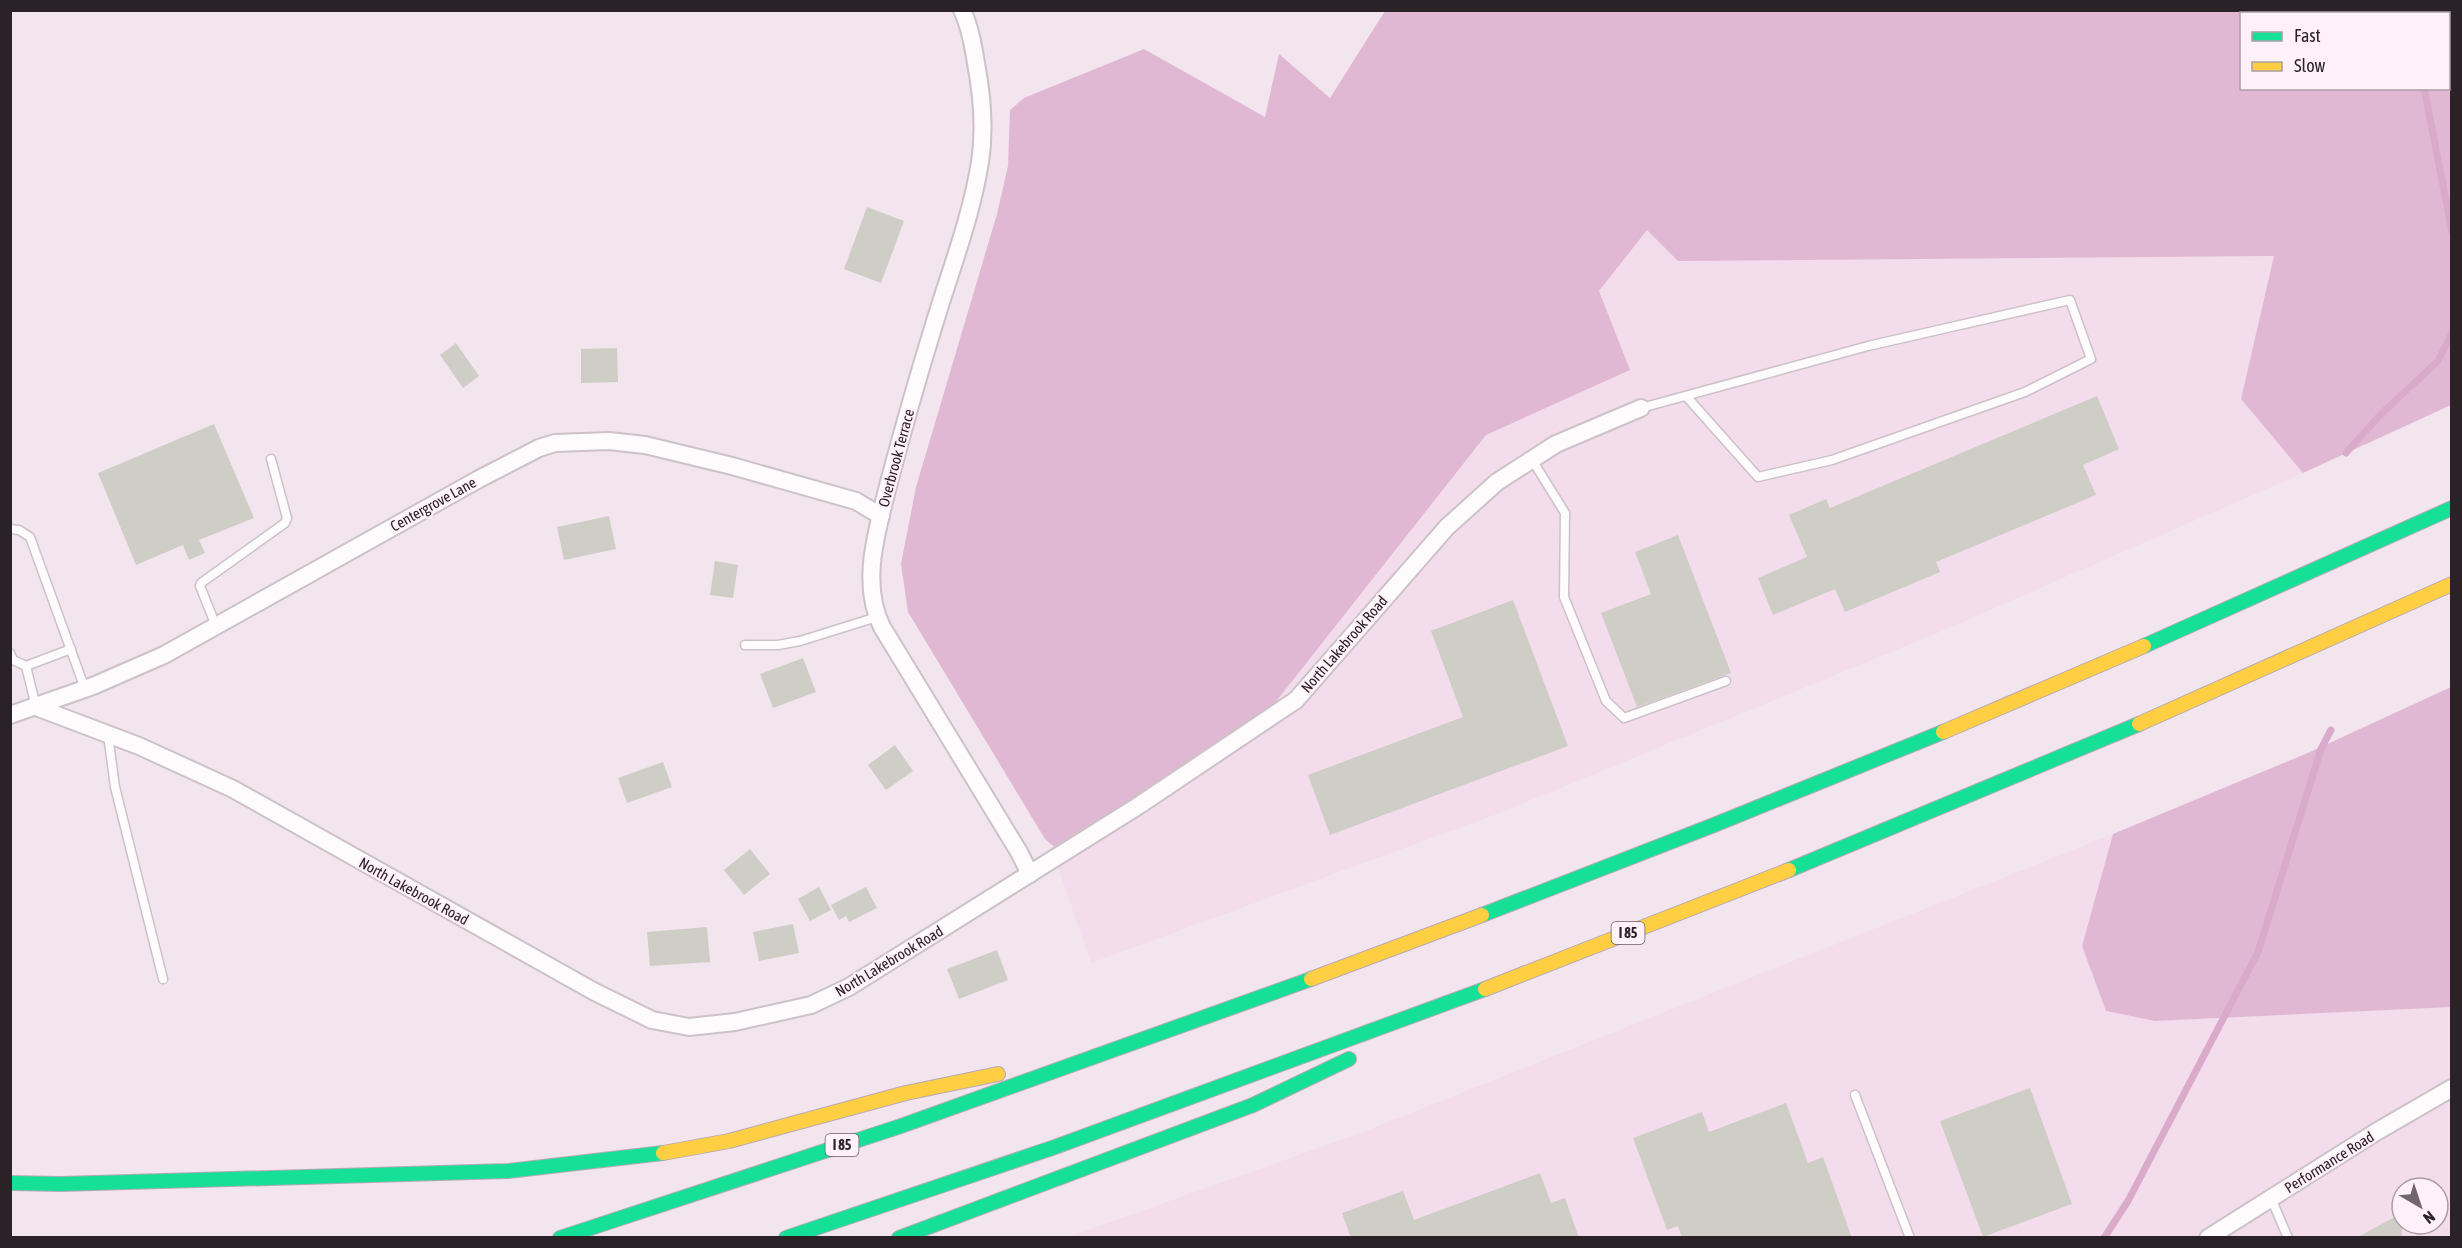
<svg xmlns="http://www.w3.org/2000/svg" width="2462" height="1248" font-family="'Asap Condensed',sans-serif">
<rect width="100%" height="100%" fill="#f2e5ee"/>
<g fill="#f3dceb" fill-rule="evenodd">
<path d="M1647 229 1678 261 2275 256 2241 399 2303 473 1935 634 1497 814 1091 963 1059 870 1057 849 1267 713 1486 435 1629 370 1599 291Z"/>
<path d="M2113 834 2082 946 2106 1011 2155 1021 2451 1007V1237L1066 1238 1363 1132ZM2402 1188H2438V1224H2402Z"/>
</g>
<g fill="#e0b8d4" fill-rule="evenodd">
<path d="M1385 11H2451V405L2303 473 2241 399 2274 256 1678 261 1647 230 1599 291 1630 370 1486 435 1267 713 1057 849 1045 839 908 612 901 564 916 487 997 214 1008 166 1010 110 1024 98 1144 49 1265 117 1279 54 1330 98ZM2242 14H2448V88H2242Z"/>
<path d="M2451 687V1007L2155 1021 2106 1011 2082 946 2113 834 2310 752Z"/>
</g>
<g fill="none" stroke-linecap="round" stroke-linejoin="round">
<g stroke="#d9aaca" stroke-width="7">
<path d="M2395 10 2397 14"/>
<path d="M2424 88 2452 231"/>
<path d="M2346 453 2381 414 2438 361 2452 333"/>
<path d="M2104 1238 2128 1201 2258 952 2321 749 2331 730"/>
</g>
</g>
<g fill="#cfcec6">
<path d="M867 207 904 221 881 283 844 269Z"/>
<path d="M456 343 479 376 463 388 440 355Z"/>
<path d="M617 348 618 382 581 383V349Z"/>
<path d="M2097 396 2119 449 2083 465 2096 495 1936 562 1940 572 1845 612 1835 589 1773 615 1758 578 1807 557 1789 515 1826 499 1830 508Z"/>
<path d="M214 424 254 518 199 540 205 553 189 560 183 545 136 565 98 473Z"/>
<path d="M609 516 616 549 564 560 557 527Z"/>
<path d="M1678 535 1731 673 1637 707 1601 613 1651 594 1635 552Z"/>
<path d="M715 561 738 565 733 598 710 595Z"/>
<path d="M1513 600 1568 746 1330 835 1308 775 1463 717 1431 631Z"/>
<path d="M803 658 816 692 773 708 760 674Z"/>
<path d="M895 745 913 771 886 790 868 765Z"/>
<path d="M663 762 672 787 627 803 618 778Z"/>
<path d="M750 849 770 874 744 895 724 870Z"/>
<path d="M819 887 831 910 810 921 798 899Z"/>
<path d="M866 887 877 908 849 922 846 916 839 920 831 905Z"/>
<path d="M793 924 799 953 759 961 753 932Z"/>
<path d="M707 927 710 962 650 966 647 932Z"/>
<path d="M997 950 1008 980 959 999 947 969Z"/>
<path d="M2030 1088 2072 1204 1983 1237 1940 1121Z"/>
<path d="M1786 1103 1808 1163 1823 1157 1852 1238H1682L1678 1226 1667 1230 1633 1138 1702 1112 1709 1132Z"/>
<path d="M1540 1173 1551 1203 1565 1198 1579 1238H1351L1342 1213 1403 1191 1414 1220Z"/>
<path d="M2402 1213V1238H2356Z"/>
</g>
<g fill="none" stroke-linecap="round" stroke-linejoin="round">
<defs>
<g id="lane">
<path d="M1641 408 1868 346 2070 300 2091 359 2025 392 1832 460 1758 477 1686 396"/>
<path d="M1531 458 1565 513 1564 597 1606 701 1624 718 1726 681"/>
<path d="M10 529 19 530 30 537 85 689"/>
<path d="M216 626 200 586 201 583 285 523 287 518 271 459"/>
<path d="M745 645H778L800 641 877 617"/>
<path d="M10 653 13 660 26 666 71 649"/>
<path d="M26 666 36 707"/>
<path d="M108 735 115 787 163 979"/>
<path d="M1855 1095 1910 1238"/>
<path d="M2271 1198 2288 1238"/>
</g>
<g id="street">
<path d="M962 10C970 27 973 45 976 63 982 95 985 130 980 162 971 219 949 274 933 328 917 380 902 433 888 486 877 531 860 583 882 627L1019 852 1030 874"/>
<path d="M36 707 139 746 233 789 595 992 652 1020 689 1027 735 1022 811 1005 849 987 1138 806 1296 700 1447 527 1497 482 1556 444 1641 408"/>
<path d="M10 715 93 686 164 655 479 479 539 448 555 443 609 441 645 445 732 466 856 501 881 516"/>
<path d="M2208 1238 2376 1132 2452 1088"/>
</g>
<g id="fast">
<path d="M2144 646 2452 508"/>
<path d="M1789 870 2139 724"/>
<path d="M1482 915 1714 825 1943 732"/>
<path d="M10 1183 61 1184 508 1171 663 1153"/>
<path d="M560 1238 901 1126 1311 979"/>
<path d="M786 1238 1055 1147 1485 989"/>
<path d="M899 1238 1253 1105 1349 1059"/>
</g>
<g id="slow">
<path d="M2139 724 2452 584"/>
<path d="M1943 732 2144 646"/>
<path d="M1311 979 1482 915"/>
<path d="M1485 989 1789 870"/>
<path d="M663 1153 729 1141 906 1093 998 1074"/>
</g>
</defs>
<use href="#lane" stroke="#ccc2c8" stroke-width="11"/>
<use href="#street" stroke="#ccc2c8" stroke-width="20"/>
<use href="#fast" stroke="#b8a8b4" stroke-width="16"/>
<use href="#slow" stroke="#b8a8b4" stroke-width="16"/>
<use href="#lane" stroke="#fdfbfc" stroke-width="8"/>
<use href="#street" stroke="#fdfbfc" stroke-width="16"/>
<use href="#fast" stroke="#16e098" stroke-width="14"/>
<use href="#slow" stroke="#ffcf43" stroke-width="14"/>
</g>
<g text-anchor="middle" dominant-baseline="central" stroke-width="4.5" stroke-linejoin="round" paint-order="stroke">
<g fill="#fff0f9" stroke="#6b6067" stroke-width="1.5">
<rect x="1611.5" y="922" width="33" height="22" rx="4.5"/>
<rect x="825.5" y="1134" width="33" height="22" rx="4.5"/>
</g>
<g font-size="14" font-weight="bold" fill="#2b2228">
<text x="1628" y="933">I 85</text>
<text x="842" y="1145">I 85</text>
</g>
<g font-size="15" fill="#2b2228" stroke="#fff0f9">
<text transform="translate(896 458) rotate(-75)">Overbrook Terrace</text>
<text transform="translate(433 504) rotate(-29)">Centergrove Lane</text>
<text transform="translate(1344 644) rotate(-49)">North Lakebrook Road</text>
<text transform="translate(414 891) rotate(29)">North Lakebrook Road</text>
<text transform="translate(889 961) rotate(-31)">North Lakebrook Road</text>
<text transform="translate(2329 1162) rotate(-32)">Performance Road</text>
</g>
</g>
<rect width="2462" height="1248" fill="none" stroke="#2b2228" stroke-width="24"/>
<rect x="2240" y="12" width="210" height="78" fill="#fff0f9" stroke="#aa9ea5" stroke-width="1.5"/>
<rect x="2252" y="32" width="30" height="9" fill="#16e098" stroke="#aa9ea5" stroke-width="1.5"/>
<text x="2294" y="42" font-size="18" fill="#2b2228">Fast</text>
<rect x="2252" y="62" width="30" height="9" fill="#ffcf43" stroke="#aa9ea5" stroke-width="1.5"/>
<text x="2294" y="72" font-size="18" fill="#2b2228">Slow</text>
<g transform="translate(2420 1206) rotate(141)"><circle r="28" fill="#fff0f9" stroke="#aa9ea5" stroke-width="1.5"/>
<path d="M0-4.5L10 22L0 15L-10 22Z" fill="#71666d"/>
<text y="-9" font-size="16" font-weight="bold" text-anchor="middle" fill="#2b2228">N</text>
</g>
</svg>
